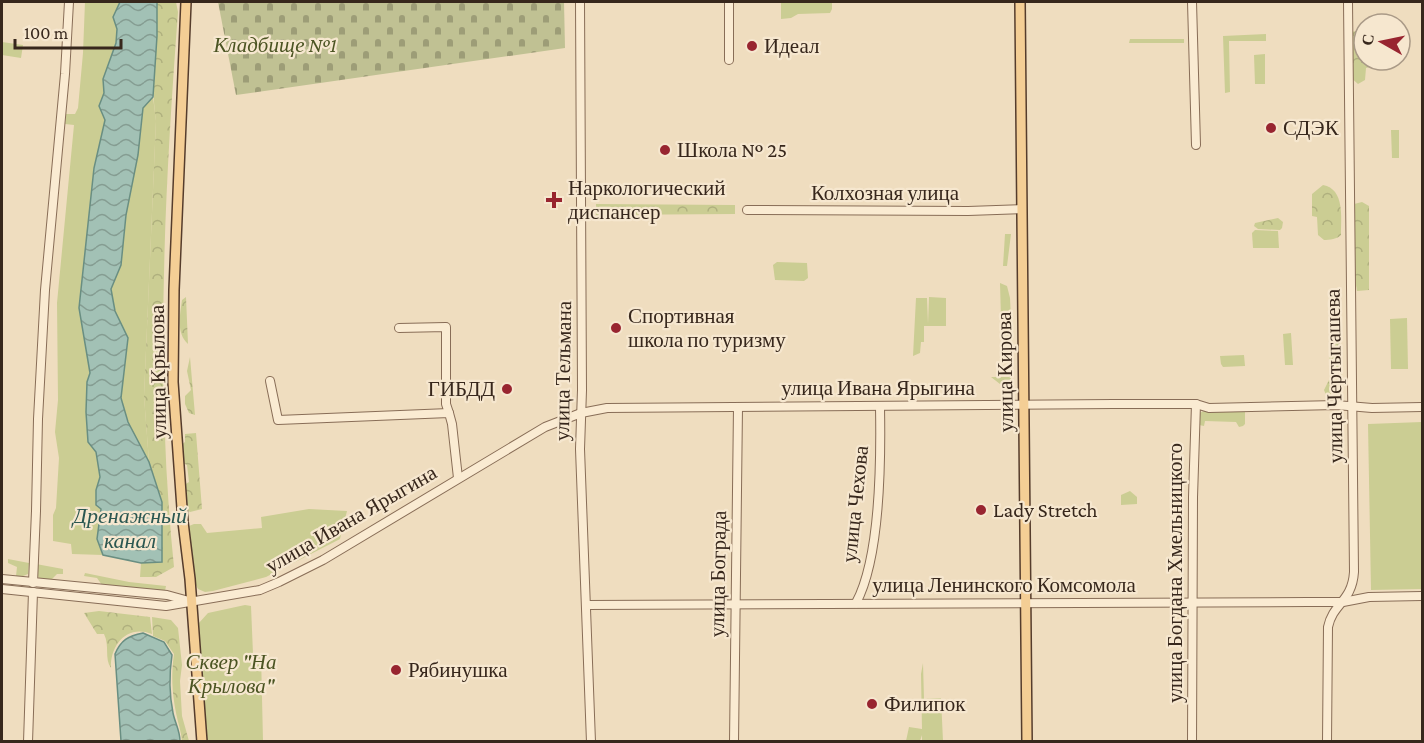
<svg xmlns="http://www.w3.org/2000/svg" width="1424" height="743" font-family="'Crimson Pro',serif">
<defs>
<pattern id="forest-crowns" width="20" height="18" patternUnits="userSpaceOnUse" patternTransform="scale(1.5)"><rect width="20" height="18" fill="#cbcd93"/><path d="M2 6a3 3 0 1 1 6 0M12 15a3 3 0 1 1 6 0" fill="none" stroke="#afb07e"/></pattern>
<pattern id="cemetery-stones" width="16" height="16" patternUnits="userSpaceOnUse" patternTransform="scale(1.5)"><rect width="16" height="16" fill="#c0c193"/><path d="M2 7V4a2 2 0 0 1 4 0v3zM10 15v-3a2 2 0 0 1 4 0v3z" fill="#9d9d77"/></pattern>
<pattern id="water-waves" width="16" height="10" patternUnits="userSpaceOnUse" patternTransform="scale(1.5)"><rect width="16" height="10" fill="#a2c1b5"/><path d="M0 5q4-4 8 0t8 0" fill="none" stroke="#859d92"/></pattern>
</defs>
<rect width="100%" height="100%" fill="#efddbf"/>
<g fill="#cbcd93">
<path d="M85 2H120L113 17 117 29 116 43 103 79 104 93 99 106 106 119 94 168 79 308 90 373 87 382 86 412 88 442 96 452 100 477 96 490 101 509 97 539 103 555 72 554 71 544 53 541V515L56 508 59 458 55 432 58 400 57 303 74 125 65 124 66 114H75L78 108 83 53Z"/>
<path d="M781 2H832V9L830 13 798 14 791 18 781 19Z"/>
<path d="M1266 34V41H1229L1230 92 1225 93 1223 36Z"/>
<path d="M1130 39H1184V43H1129Z"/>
<path d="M2 42 23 45 21 58 2 55Z"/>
<path d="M1265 54V84H1255L1254 55Z"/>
<path d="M153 97 156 121 144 396 149 462 128 422 121 398 128 338 115 311 111 289 121 265 126 215 138 155 143 108Z"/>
<path d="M1391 130H1399V158H1392Z"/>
<path d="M1255 230 1278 231 1279 248H1253L1252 233Z"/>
<path d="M1005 234H1011L1007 266H1003Z"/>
<path d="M777 262 807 263 808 278 804 281 775 280 773 265Z"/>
<path d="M1000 283 1007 286 1010 298 1011 318 1007 322 1001 319Z"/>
<path d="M929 297 946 298V326H924V342H921L920 353 913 356 916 298H927L928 324Z"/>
<path d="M1407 318 1408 369H1391L1390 319Z"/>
<path d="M1004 330H1008L1011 333V385L1000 384 991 377H1009V336L1004 334Z"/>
<path d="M1291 333 1293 365H1285L1283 334Z"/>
<path d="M1244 355 1245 366 1223 367 1221 364 1220 356Z"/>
<path d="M1243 410 1245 411V424L1243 426 1239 427 1236 422 1205 421 1204 426 1199 425V413L1204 411Z"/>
<path d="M1422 422V589L1371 590 1368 424Z"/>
<path d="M1130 491 1137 497V504L1121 505V495Z"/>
<path d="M309 509 347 511 340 539 266 577 213 591 205 592 198 589 195 583 189 526 194 524H201L207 533 262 528 261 517Z"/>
<path d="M8 559 29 563 28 574 23 576H16L17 567 8 563Z"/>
<path d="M36 564 63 569V574H57L52 579H40L37 575Z"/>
<path d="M85 573 129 582 166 586 165 591 102 585 97 578 84 576Z"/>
<path d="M245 605 251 606 253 654H261L263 741H207L198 624 208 613Z"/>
<path d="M923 663 924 699 941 698 943 741H922V735L920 741H906L909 727 922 729 921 674Z"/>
</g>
<g fill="url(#forest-crowns)">
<path d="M157 2H176L178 12C164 198 155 382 174 567L156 577H140L141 563 161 562 162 502 149 462 144 396 156 121C150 82 157 42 157 2Z"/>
<path d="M1362 30 1364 35V60H1369V67L1366 68 1365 80 1358 84 1349 76 1351 32Z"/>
<path d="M1323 185C1345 189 1341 218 1341 235 1338 239 1329 240 1324 240L1318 235 1317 217 1312 216V194Z"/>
<path d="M1362 202 1369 206V290L1357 291 1354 274 1353 214 1354 204Z"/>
<path d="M596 204 735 205V214L596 215Z"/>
<path d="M1278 218 1283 222 1282 228 1280 230 1258 229 1254 226 1255 223Z"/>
<path d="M186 297 188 344C176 333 180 315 182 300Z"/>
<path d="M1337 337 1341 346 1342 385 1336 384 1330 395H1326L1324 390 1330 378 1329 346Z"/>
<path d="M190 357 195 415 189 413 185 404V396L191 390 187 371Z"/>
<path d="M196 433 202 509 190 512 186 509 184 485 189 482 187 465 183 463 181 445 185 442V434Z"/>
<path d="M99 611 150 617 152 634C127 624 110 645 111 668 104 658 110 646 104 634H97L84 613Z"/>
<path d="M152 617 171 620 178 628 182 665 180 681 182 716 189 741H182C181 731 178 723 176 713 172 692 171 674 174 654L165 641 153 636Z"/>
</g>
<path fill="url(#cemetery-stones)" d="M218 2H564L565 48 236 95Z"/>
<g fill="url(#water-waves)" stroke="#698e82" stroke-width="1.5">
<path d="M120 2H157V36L153 97 143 108 138 155 126 215 121 265 111 289 115 311 128 338 121 398 128 422 149 462 162 502V562L141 563 103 555 97 539 101 509 96 505V490L100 477 96 452 88 442 86 412 87 382 90 373 79 308 94 168 105 120 99 106 104 93 103 79 116 43 117 29 113 17Z"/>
<path d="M143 633 164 642 172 655C169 675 169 693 173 713 175 723 180 731 180 741H121L115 654C121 640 128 636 143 633Z"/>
</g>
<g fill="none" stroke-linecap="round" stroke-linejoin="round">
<defs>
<g id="minor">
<path d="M580 2 582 390 580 449 591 742"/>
<path d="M1192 2 1196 145"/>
<path d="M729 60V2"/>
<path d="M747 210 968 211 1022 209"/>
<path d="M399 328 446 327V404L449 413"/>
<path d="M270 381 278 420 449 413 452 424 458 478"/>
<path d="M2 579 167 595 189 601"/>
<path d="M33 583 36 511 38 419 45 290 65 74 69 2"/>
<path d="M2 589 166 606 260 590 279 582 323 560 545 427 581 413 607 408 1114 404H1196L1209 408 1336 405 1372 408 1422 407"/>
<path d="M856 603C881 557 881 460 880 407"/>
<path d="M586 605 1308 602H1343L1369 597 1422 596"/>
<path d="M28 742 33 592"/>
<path d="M734 742 738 407"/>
<path d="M1192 742 1193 497 1196 404"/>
<path d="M1327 742 1328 627C1333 603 1352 602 1354 572L1348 2"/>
</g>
<g id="major">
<path d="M186 2 174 290 173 382 183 522 190 579 202 742"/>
<path d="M1020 2 1027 742"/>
</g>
</defs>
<use href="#minor" stroke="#886d57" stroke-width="10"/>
<use href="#major" stroke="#553c2c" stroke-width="12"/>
<use href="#minor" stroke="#faebd2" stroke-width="8"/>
<use href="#major" stroke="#f4ce95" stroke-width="9"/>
</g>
<g fill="#982530" stroke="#f6e7cf" stroke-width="2">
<circle cx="752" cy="46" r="6"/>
<circle cx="1271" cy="128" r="6"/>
<circle cx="665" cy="150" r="6"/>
<path d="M551 191h6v6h6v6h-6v6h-6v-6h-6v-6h6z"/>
<circle cx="616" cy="328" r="6"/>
<circle cx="507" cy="389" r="6"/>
<circle cx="981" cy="510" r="6"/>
<circle cx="396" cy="670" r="6"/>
<circle cx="872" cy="704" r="6"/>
</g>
<g text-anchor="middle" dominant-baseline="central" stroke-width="4.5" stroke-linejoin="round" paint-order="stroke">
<g font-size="21" font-style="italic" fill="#4b5422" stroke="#f6e7cf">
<text x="275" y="45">Кладбище №1</text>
<text x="231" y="662">Сквер "На<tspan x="231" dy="24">Крылова"</tspan></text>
</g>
<g font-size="21" fill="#37271c" stroke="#f6e7cf" text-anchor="start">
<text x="764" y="46">Идеал</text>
<text x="1283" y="128">СДЭК</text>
<text x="677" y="150">Школа № 25</text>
<text x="568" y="188">Наркологический<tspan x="568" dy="24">диспансер</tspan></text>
<text x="628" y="316">Спортивная<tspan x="628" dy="24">школа по туризму</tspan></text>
<text x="495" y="389" text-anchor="end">ГИБДД</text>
<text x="993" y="510">Lady Stretch</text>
<text x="408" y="670">Рябинушка</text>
<text x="884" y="704">Филипок</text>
</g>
<g font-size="21" fill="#37271c" stroke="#f6e7cf">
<text x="885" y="193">Колхозная улица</text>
<text transform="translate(563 371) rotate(-89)">улица Тельмана</text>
<text transform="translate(158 372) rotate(-91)">улица Крылова</text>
<text transform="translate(1005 372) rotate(-91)">улица Кирова</text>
<text transform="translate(1334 376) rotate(-91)">улица Чертыгашева</text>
<text x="878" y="388">улица Ивана Ярыгина</text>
<text transform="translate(855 504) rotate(-84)">улица Чехова</text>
<text transform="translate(351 519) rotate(-30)">улица Ивана Ярыгина</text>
<text transform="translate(1175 573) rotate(-90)">улица Богдана Хмельницкого</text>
<text transform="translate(718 574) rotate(-89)">улица Бограда</text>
<text x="1004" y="585">улица Ленинского Комсомола</text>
</g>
<g font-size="22" font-style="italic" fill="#2b5751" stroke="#f6e7cf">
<text x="130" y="515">Дренажный<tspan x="130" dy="25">канал</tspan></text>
</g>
</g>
<rect width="1424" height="743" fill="none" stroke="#37271c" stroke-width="6"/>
<g transform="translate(1382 42) rotate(279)"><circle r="28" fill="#f6e7cf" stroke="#aa9a87" stroke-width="1.5"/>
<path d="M0-4.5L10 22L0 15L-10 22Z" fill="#982530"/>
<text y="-9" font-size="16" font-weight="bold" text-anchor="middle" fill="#37271c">С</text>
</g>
<path d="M15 39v9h106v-9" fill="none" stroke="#37271c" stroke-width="3"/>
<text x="24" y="39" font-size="18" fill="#37271c" stroke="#f6e7cf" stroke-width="4.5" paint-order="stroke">100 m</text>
</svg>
